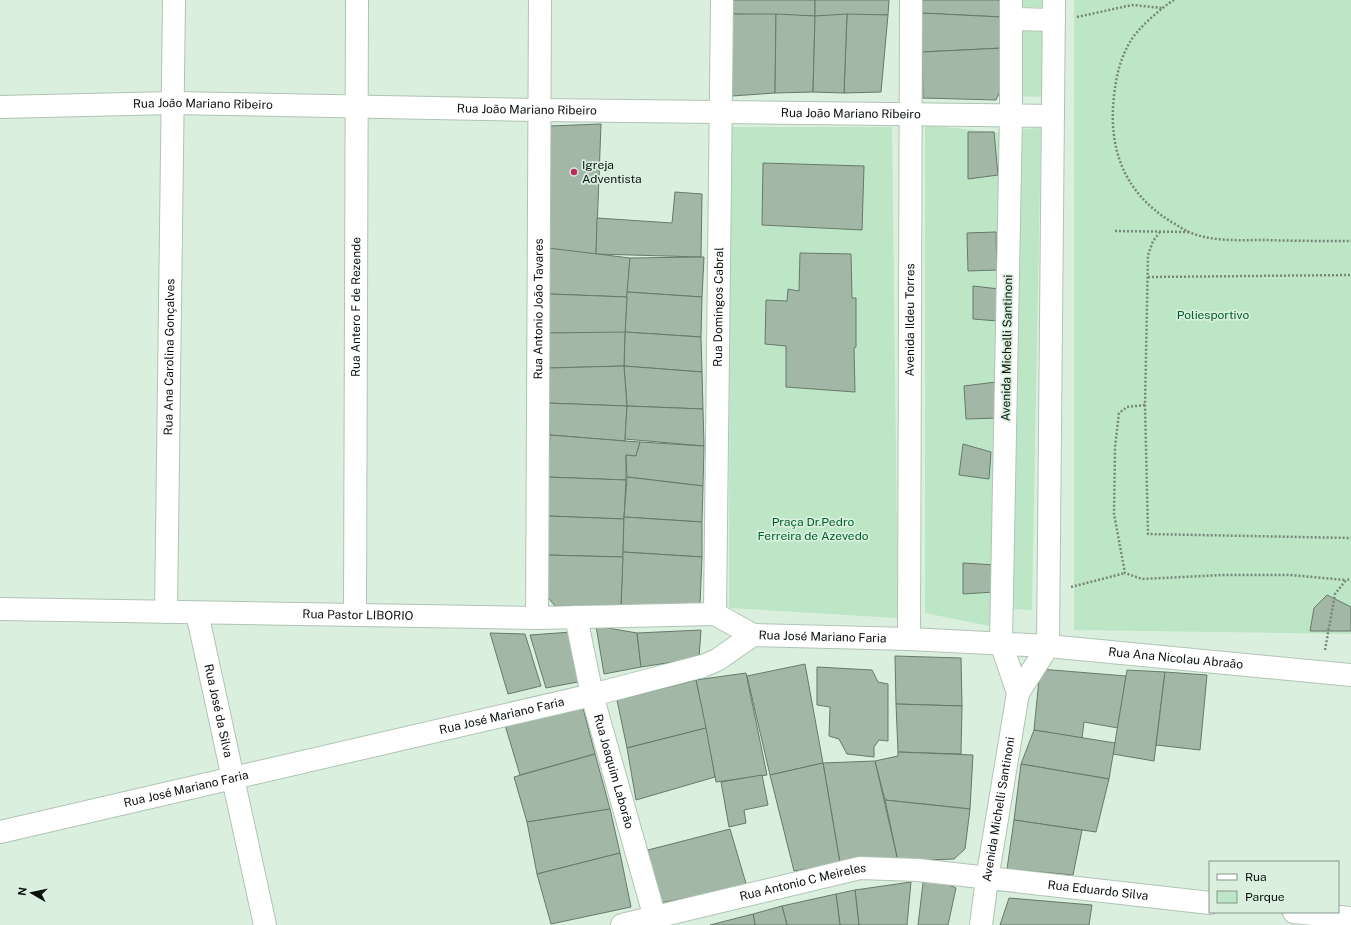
<svg xmlns="http://www.w3.org/2000/svg" width="1351" height="925" font-family="'Public Sans',sans-serif">
<rect width="100%" height="100%" fill="#daefde"/>
<g fill="#bce6c5">
<rect x="1022" y="0" width="20" height="7"/>
<path d="M1074 0H1351V634L1074 630Z"/>
<path d="M1043 30V97L1019 96V32Z"/>
<path d="M925 125 1003 133 990 626 925 613Z"/>
<path d="M730 127H892L898 618 729 608Z"/>
<path d="M1041 128 1032 610 1011 609 1021 129Z"/>
</g>
<g fill="#a3b7a7" stroke="#67796b">
<path d="M733 0H815V16L732 14Z"/>
<path d="M815 0H889L888 15 815 16Z"/>
<path d="M921 0H999L1002 17 920 13Z"/>
<path d="M920 13 1002 17 1003 48 922 52Z"/>
<path d="M732 14H776L775 93 732 96Z"/>
<path d="M776 14 815 16 813 92 775 93Z"/>
<path d="M847 14 888 15 881 92 844 93Z"/>
<path d="M847 14 844 93 813 92 815 16Z"/>
<path d="M1003 48V85L996 100 923 98 922 52Z"/>
<path d="M601 124 596 256 548 248 549 126Z"/>
<path d="M968 132H994L998 175 968 179Z"/>
<path d="M763 163 864 166 862 230 762 225Z"/>
<path d="M675 192 702 194 701 257 596 254 597 218 672 223Z"/>
<path d="M996 232 997 270 968 271 967 233Z"/>
<path d="M548 248 630 258 627 297 550 294Z"/>
<path d="M800 253 851 254 852 298H856V347L854 348 855 392 786 387V346L765 344 766 300 787 301 788 289 799 291Z"/>
<path d="M701 257H704L702 297 627 292 630 258Z"/>
<path d="M973 286 999 289 998 321 973 319Z"/>
<path d="M627 292 702 297 701 337 625 332Z"/>
<path d="M550 294 627 297 625 334 548 333Z"/>
<path d="M625 332 701 337 702 372 624 366Z"/>
<path d="M625 332 624 366 549 368 548 333Z"/>
<path d="M624 366 702 372 703 409 627 406Z"/>
<path d="M624 366 627 406 547 403 549 368Z"/>
<path d="M996 382 999 418 966 419 964 386Z"/>
<path d="M547 403 627 406 625 441 550 435Z"/>
<path d="M627 406 703 409 704 446 625 439Z"/>
<path d="M550 435 625 441 640 442 636 456 626 455V480L547 477Z"/>
<path d="M640 442 704 446 703 486 627 477 626 455 636 456Z"/>
<path d="M963 444 991 452 989 479 959 475Z"/>
<path d="M547 477 626 480 624 519 548 516Z"/>
<path d="M627 477 703 486 702 522 624 517Z"/>
<path d="M548 516 624 519 623 557 547 555Z"/>
<path d="M624 517 702 522V557L623 552Z"/>
<path d="M623 552 702 557 700 604 621 605Z"/>
<path d="M547 555 623 557 621 605 555 606 544 593Z"/>
<path d="M963 563 996 565 994 592 963 594Z"/>
<path d="M1327 595 1351 607V631H1310L1314 608Z"/>
<path d="M596 626 637 633 641 667 604 674Z"/>
<path d="M701 630 699 658 641 667 637 633Z"/>
<path d="M572 632 583 681 546 688 530 635Z"/>
<path d="M490 633 525 634 541 686 508 694Z"/>
<path d="M895 656 961 658 962 706 896 704Z"/>
<path d="M805 664 823 763 770 775 747 676Z"/>
<path d="M817 667 872 670 878 682 888 684V741L879 740 874 747V757L847 754 839 739 829 736 830 707 817 705Z"/>
<path d="M1040 669 1126 676 1118 728 1084 722 1082 738 1034 730Z"/>
<path d="M1127 670 1165 672 1154 761 1113 754Z"/>
<path d="M1165 672 1207 675 1200 750 1156 745Z"/>
<path d="M746 673 767 775 716 782 696 680Z"/>
<path d="M696 680 706 728 627 748 617 700Z"/>
<path d="M896 704 962 706 961 754 898 752Z"/>
<path d="M583 708 595 754 520 775 505 725Z"/>
<path d="M706 728 715 777 636 800 627 748Z"/>
<path d="M1034 730 1115 743 1109 779 1021 764Z"/>
<path d="M898 752 973 755 970 809 885 800 875 761 898 756Z"/>
<path d="M595 754 610 809 527 822 514 777Z"/>
<path d="M875 761 898 861 840 863 823 763Z"/>
<path d="M823 763 840 863 794 871 770 775Z"/>
<path d="M1021 764 1109 779 1096 832 1014 820Z"/>
<path d="M762 775 768 805 744 810 746 823 729 827 721 782Z"/>
<path d="M885 800 970 809 965 849 954 859 898 861Z"/>
<path d="M610 809 620 853 537 874 527 822Z"/>
<path d="M1014 820 1082 830 1073 875 1007 869Z"/>
<path d="M730 829 747 887 660 903 648 850Z"/>
<path d="M620 853 631 907 551 924 537 874Z"/>
<path d="M924 875 956 888 948 925H918Z"/>
<path d="M911 882 907 925H859L855 890Z"/>
<path d="M855 890 859 925H840L836 894Z"/>
<path d="M836 894 840 925H787L782 906Z"/>
<path d="M1009 898 1092 905 1089 925H1000Z"/>
<path d="M782 906 787 925H755L753 914Z"/>
<path d="M753 914 755 925H710Z"/>
</g>
<g fill="none" stroke-linecap="round" stroke-linejoin="round">
<defs>
<g id="minor">
<path d="M1011 0V115L1001 643 1018 693"/>
<path d="M1011 19 1054 20"/>
<path id="s1" d="M0 107 172 103 540 110 1053 116"/>
<path id="s2" d="M0 609 537 618 715 614"/>
<path id="s3" d="M166 612 174 0"/>
<path id="s4" d="M197 613 265 925"/>
<path id="s5" d="M715 614 722 0"/>
<path d="M715 614 753 635"/>
<path id="s6" d="M355 615 357 0"/>
<path id="s7" d="M576 617 592 695 657 925"/>
<path id="s8" d="M537 618 540 0"/>
<path id="s9" d="M909 639 911 0"/>
<path id="s10" d="M0 832 592 695 703 666 717 660 753 635 909 639 1048 646 1351 675"/>
<path d="M1294 912 1351 918"/>
<path id="s11" d="M622 925 860 868 918 870 1210 903"/>
<path id="s12" d="M981 925 987 879 1018 693 1048 646 1054 0"/>
</g>
</defs>
<use href="#minor" stroke="#b0c4b4" stroke-width="24"/>
<g stroke="#78877b" stroke-width="2.5" stroke-dasharray="2 2" stroke-linecap="butt">
<path d="M1174 0C1161 8 1137 29 1130 42 1120 59 1116 77 1114 96 1108 149 1124 192 1170 221 1177 225 1184 230 1191 233 1215 242 1241 240 1266 240 1294 241 1323 241 1351 241"/>
<path d="M1077 17 1132 5 1162 8"/>
<path d="M1115 231 1189 232"/>
<path d="M1160 232 1153 241 1148 255 1145 405 1148 534 1351 538"/>
<path d="M1148 277 1351 275"/>
<path d="M1145 405 1127 407 1119 413 1115 447 1114 514 1125 573 1142 579 1223 575H1290L1346 580"/>
<path d="M1071 587 1125 573"/>
<path d="M1325 650 1335 594 1346 580 1351 579"/>
</g>
<use href="#minor" stroke="#fff" stroke-width="22"/>
</g>
<circle fill="#ba2c60" stroke="#daefde" stroke-width="1.5" cx="574" cy="172" r="4"/>
<g text-anchor="middle" dominant-baseline="central" stroke-width="3.5" stroke-linejoin="round" paint-order="stroke">
<g font-size="12" fill="#0a110c" stroke="#daefde">
<text stroke="none"><textPath href="#s1" startOffset="203">Rua João Mariano Ribeiro</textPath></text>
<text stroke="none"><textPath href="#s1" startOffset="527">Rua João Mariano Ribeiro</textPath></text>
<text stroke="none"><textPath href="#s1" startOffset="851">Rua João Mariano Ribeiro</textPath></text>
<text stroke="none"><textPath href="#s6" startOffset="308">Rua Antero F de Rezende</textPath></text>
<text stroke="none"><textPath href="#s5" startOffset="307">Rua Domingos Cabral</textPath></text>
<text stroke="none"><textPath href="#s8" startOffset="309">Rua Antonio João Tavares</textPath></text>
<text stroke="none"><textPath href="#s9" startOffset="319">Avenida Ildeu Torres</textPath></text>
<text transform="translate(1007 348) rotate(-89)">Avenida Michelli Santinoni</text>
<text stroke="none"><textPath href="#s3" startOffset="255">Rua Ana Carolina Gonçalves</textPath></text>
<text stroke="none"><textPath href="#s2" startOffset="358">Rua Pastor LIBORIO</textPath></text>
<text stroke="none"><textPath href="#s10" startOffset="851">Rua José Mariano Faria</textPath></text>
<text stroke="none"><textPath href="#s10" startOffset="1205">Rua Ana Nicolau Abraão</textPath></text>
<text stroke="none"><textPath href="#s4" startOffset="100">Rua José da Silva</textPath></text>
<text stroke="none"><textPath href="#s10" startOffset="515">Rua José Mariano Faria</textPath></text>
<text stroke="none"><textPath href="#s7" startOffset="159">Rua Joaquim Laborão</textPath></text>
<text stroke="none"><textPath href="#s10" startOffset="191">Rua José Mariano Faria</textPath></text>
<text stroke="none"><textPath href="#s12" startOffset="117">Avenida Michelli Santinoni</textPath></text>
<text stroke="none"><textPath href="#s11" startOffset="186">Rua Antonio C Meireles</textPath></text>
<text stroke="none"><textPath href="#s11" startOffset="484">Rua Eduardo Silva</textPath></text>
</g>
<g font-size="12" fill="#0a110c" stroke="#daefde" text-anchor="start">
<text x="582" y="165">Igreja<tspan x="582" dy="14">Adventista</tspan></text>
</g>
<g font-size="12" fill="#01612e" stroke="#daefde">
<text x="1213" y="315">Poliesportivo</text>
<text x="813" y="522">Praça Dr.Pedro<tspan x="813" dy="14">Ferreira de Azevedo</tspan></text>
</g>
</g>
<rect x="1209" y="861" width="130" height="52" fill="#daefde" stroke="#87968a"/>
<rect x="1217" y="874" width="20" height="6" fill="#ffffff" stroke="#87968a"/>
<text x="1245" y="881" font-size="12" fill="#0a110c">Rua</text>
<rect x="1217" y="891" width="20" height="12" fill="#bce6c5" stroke="#87968a"/>
<text x="1245" y="901" font-size="12" fill="#0a110c">Parque</text>
<g transform="translate(32 893) rotate(279)" stroke="#daefde" stroke-width="3" paint-order="stroke">
<path d="M0-3L7 15L0 10L-7 15Z" fill="#0a110c"/>
<text y="-6" font-size="11" font-weight="bold" text-anchor="middle" fill="#0a110c">N</text>
</g>
</svg>
